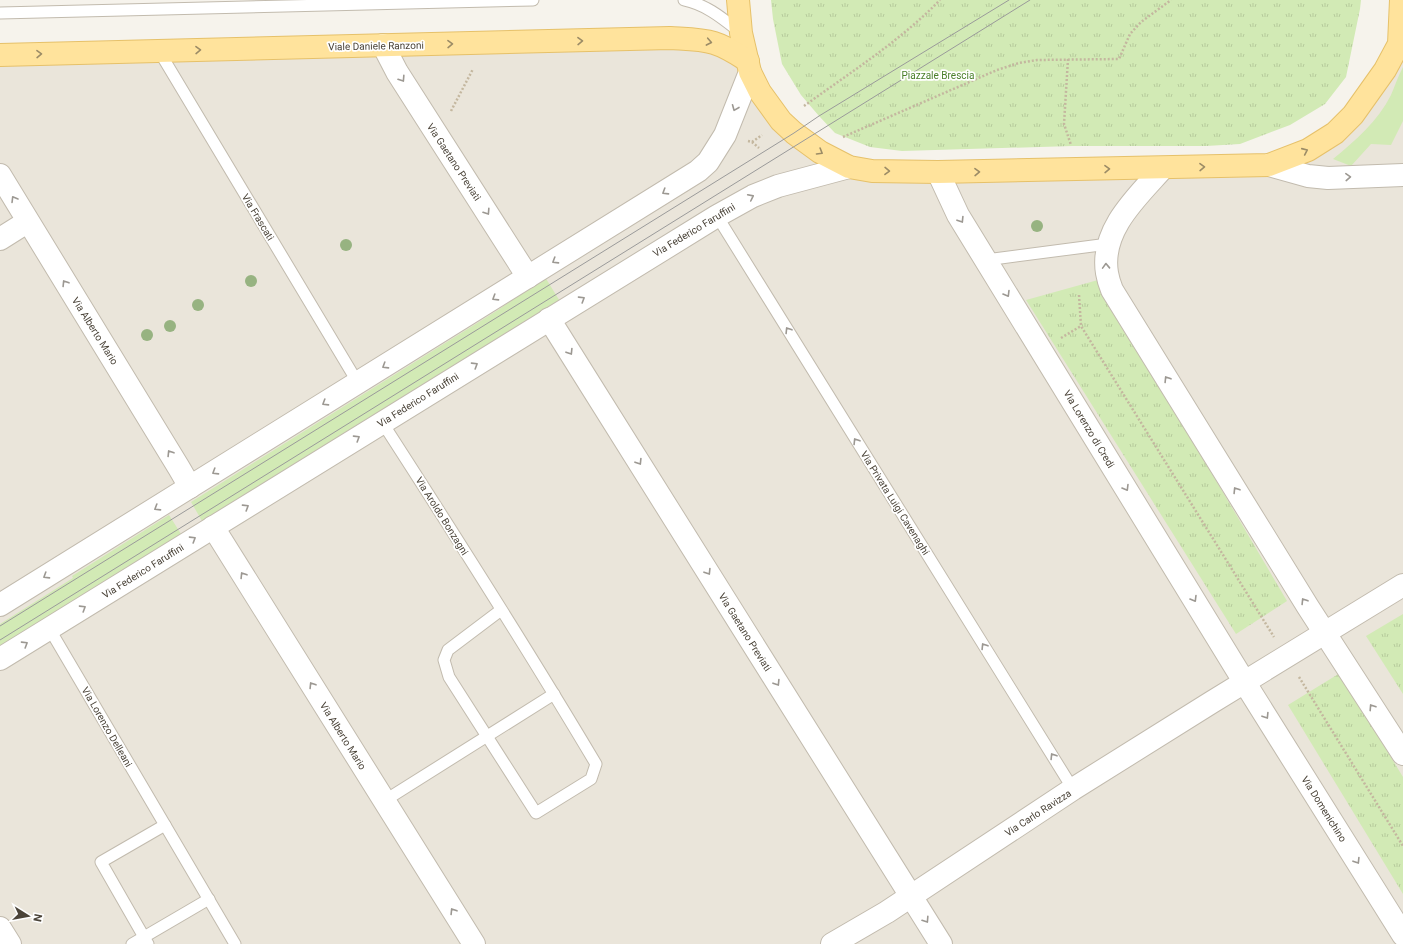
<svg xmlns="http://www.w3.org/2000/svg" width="1403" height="944" font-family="Roboto,sans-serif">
<defs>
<pattern id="park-tufts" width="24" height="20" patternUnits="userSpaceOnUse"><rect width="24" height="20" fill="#d2eab5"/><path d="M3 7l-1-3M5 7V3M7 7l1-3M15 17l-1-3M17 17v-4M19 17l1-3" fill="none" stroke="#b6ca9c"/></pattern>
</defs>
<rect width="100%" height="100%" fill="#f6f3ec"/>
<g fill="#eae5da">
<path d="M666 40 729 53 817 155 936 176 1403 944H0V56Z"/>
<path d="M1403 46V934L942 175 1310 154Z"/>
</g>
<g fill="#d2eab5">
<path d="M1403 67V121L1391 145 1371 144 1351 166 1333 159C1355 141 1378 121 1391 95 1395 86 1398 76 1403 67Z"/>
<path d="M545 277 561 303 511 330 202 521 191 502 498 310Z"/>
<path d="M169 515 181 534 0 647V624L73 578 72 576Z"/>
</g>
<g fill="url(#park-tufts)">
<path d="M771 0H1361L1360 9 1346 77 1325 104 1290 125 1240 144 1206 146H1072L902 151 870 147 835 133 819 116 801 95 782 64 773 19Z"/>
<path d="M1098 280 1287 601 1236 634 1026 300Z"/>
<path d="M1403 614V694L1366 636Z"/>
<path d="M1340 673 1403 777V894L1288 705Z"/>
</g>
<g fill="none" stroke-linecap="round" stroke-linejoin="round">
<defs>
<g id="service">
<path d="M684 0C707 5 722 18 740 32"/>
<path d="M0 13 533 0"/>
<path d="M159 51 358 383"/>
<path d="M717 216 1073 789"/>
<path d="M986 260 1108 244"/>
<path d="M382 422C455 535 527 648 596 764L591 779 536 813 449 677 444 660 448 650 501 610"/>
<path d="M49 628 235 944"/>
<path d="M384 801 554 694"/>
<path d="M132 944 209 899"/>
<path d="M148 944 101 862 165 825"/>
</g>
<g id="minor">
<path d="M383 45 397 72 528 277"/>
<path d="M1269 165 1308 176 1328 178 1403 175"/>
<path d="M1163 168C1137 197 1100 230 1107 273 1108 279 1110 285 1112 290L1308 607 1403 754"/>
<path d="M938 172 958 215 1245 683 1403 935"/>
<path d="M0 175 179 468 190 487"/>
<path d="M0 239 27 222"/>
<path d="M549 319 941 944"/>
<path d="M213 527 474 944"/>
<path d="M0 605 698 171 708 162 725 135 750 72"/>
<path d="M0 659 717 216 753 196 778 186 849 167"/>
<path d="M0 928 10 944"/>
<path d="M832 944 887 912 1073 789 1212 702 1403 585"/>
</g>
<g id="primary">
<path d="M738 0 741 33 750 72 760 92 781 121 794 133 820 152 849 167 872 171 938 172 1269 165 1308 150 1335 133 1353 115 1385 70 1399 44 1401 0"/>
<path d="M0 55 670 38C684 39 701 39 714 43 727 47 737 54 748 61"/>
</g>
</defs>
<use href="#service" stroke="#c2bbae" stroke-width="13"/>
<use href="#minor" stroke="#c2bbae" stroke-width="24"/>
<use href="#primary" stroke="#e6c16a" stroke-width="24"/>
<g stroke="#c4b79f" stroke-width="2.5" stroke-dasharray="2 2" stroke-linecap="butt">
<path d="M1068 59 1064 124 1071 145"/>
<path d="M804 106C851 72 900 41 940 0"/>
<path d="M451 111 473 69"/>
<path d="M843 137 997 70 1019 63 1037 60 1119 59 1130 34 1141 22 1171 0"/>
<path d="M748 141 752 142 759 148"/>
<path d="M752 142 762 135"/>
<path d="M1079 295 1081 326 1274 637"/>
<path d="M1061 338 1081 326"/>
<path d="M1299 677 1403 846"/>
</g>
<use href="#service" stroke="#fff" stroke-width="11"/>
<use href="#minor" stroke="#fff" stroke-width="22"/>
<use href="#primary" stroke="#ffe39c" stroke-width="22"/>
<g stroke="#9a9a9a" stroke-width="1">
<path d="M0 626 794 133 819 116 1009 0"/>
<path d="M0 640 1030 0"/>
</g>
</g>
<g fill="#97b381">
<circle cx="1037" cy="226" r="6"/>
<circle cx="346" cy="245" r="6"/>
<circle cx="251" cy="281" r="6"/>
<circle cx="198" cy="305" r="6"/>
<circle cx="170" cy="326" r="6"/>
<circle cx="147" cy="335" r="6"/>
</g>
<defs><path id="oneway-chevron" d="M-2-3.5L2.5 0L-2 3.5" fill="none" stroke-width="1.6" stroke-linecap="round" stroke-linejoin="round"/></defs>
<g stroke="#9c8c66">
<use href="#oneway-chevron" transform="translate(580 41) rotate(-1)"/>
<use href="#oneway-chevron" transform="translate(709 42) rotate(11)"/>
<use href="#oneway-chevron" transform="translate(450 44) rotate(-1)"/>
<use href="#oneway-chevron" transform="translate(198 50) rotate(-1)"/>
<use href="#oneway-chevron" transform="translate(39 54) rotate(-1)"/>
<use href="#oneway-chevron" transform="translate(1305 151) rotate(-24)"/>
<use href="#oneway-chevron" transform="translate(820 152) rotate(31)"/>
<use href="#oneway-chevron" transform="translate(1202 167) rotate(-1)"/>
<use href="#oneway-chevron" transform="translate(1107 169) rotate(-1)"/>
<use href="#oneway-chevron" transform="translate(887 171) rotate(1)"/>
<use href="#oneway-chevron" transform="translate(977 172) rotate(-1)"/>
</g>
<g stroke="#9c9892">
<use href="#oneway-chevron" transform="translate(402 79) rotate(57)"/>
<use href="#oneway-chevron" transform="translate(735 108) rotate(112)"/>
<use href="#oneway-chevron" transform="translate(1348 177) rotate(-3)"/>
<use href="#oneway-chevron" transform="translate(665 192) rotate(148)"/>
<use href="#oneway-chevron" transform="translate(751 197) rotate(-26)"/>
<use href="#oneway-chevron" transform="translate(14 199) rotate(-121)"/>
<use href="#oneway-chevron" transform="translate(487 212) rotate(57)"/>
<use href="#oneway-chevron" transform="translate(961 220) rotate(58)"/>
<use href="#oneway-chevron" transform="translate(555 261) rotate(148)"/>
<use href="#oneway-chevron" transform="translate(1106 266) rotate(-92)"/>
<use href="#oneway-chevron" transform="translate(65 283) rotate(-122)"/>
<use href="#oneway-chevron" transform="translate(1007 294) rotate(59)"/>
<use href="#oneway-chevron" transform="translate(495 298) rotate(148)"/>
<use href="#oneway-chevron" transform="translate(582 299) rotate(-32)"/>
<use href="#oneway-chevron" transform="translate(788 330) rotate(-122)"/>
<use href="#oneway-chevron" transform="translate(570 352) rotate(58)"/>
<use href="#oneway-chevron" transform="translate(475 365) rotate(-32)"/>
<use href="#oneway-chevron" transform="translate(385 366) rotate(148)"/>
<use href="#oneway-chevron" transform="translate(1167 379) rotate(-122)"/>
<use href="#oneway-chevron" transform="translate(325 403) rotate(148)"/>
<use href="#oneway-chevron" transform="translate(357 438) rotate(-32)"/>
<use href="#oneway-chevron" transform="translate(856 441) rotate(-122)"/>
<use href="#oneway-chevron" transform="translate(170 453) rotate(-122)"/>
<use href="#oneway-chevron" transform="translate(639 462) rotate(58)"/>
<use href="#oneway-chevron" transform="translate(215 472) rotate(148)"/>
<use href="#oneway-chevron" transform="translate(1126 488) rotate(59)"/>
<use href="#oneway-chevron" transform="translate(1236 490) rotate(-122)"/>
<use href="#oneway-chevron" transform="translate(246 507) rotate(-32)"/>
<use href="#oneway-chevron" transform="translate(157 508) rotate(148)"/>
<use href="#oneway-chevron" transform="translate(193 539) rotate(-32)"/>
<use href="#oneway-chevron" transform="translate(708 572) rotate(58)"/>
<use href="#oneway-chevron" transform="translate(243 575) rotate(-122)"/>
<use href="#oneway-chevron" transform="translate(46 576) rotate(148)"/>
<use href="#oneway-chevron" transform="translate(1194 599) rotate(59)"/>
<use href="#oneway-chevron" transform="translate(1304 601) rotate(-122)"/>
<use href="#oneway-chevron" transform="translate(83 608) rotate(-32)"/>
<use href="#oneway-chevron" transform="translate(25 644) rotate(-32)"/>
<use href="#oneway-chevron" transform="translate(984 646) rotate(-122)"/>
<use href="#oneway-chevron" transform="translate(777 683) rotate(58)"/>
<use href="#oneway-chevron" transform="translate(312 685) rotate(-122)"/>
<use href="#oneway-chevron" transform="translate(1372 707) rotate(-123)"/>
<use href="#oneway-chevron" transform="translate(1266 716) rotate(58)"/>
<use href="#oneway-chevron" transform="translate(1053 756) rotate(-122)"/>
<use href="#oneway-chevron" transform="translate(1357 861) rotate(58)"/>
<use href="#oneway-chevron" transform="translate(453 911) rotate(-122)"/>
<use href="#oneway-chevron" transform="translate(926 920) rotate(57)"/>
</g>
<g text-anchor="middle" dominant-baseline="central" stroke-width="3.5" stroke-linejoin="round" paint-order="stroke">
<g font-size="10" fill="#4b4439" stroke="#fff">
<text transform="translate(376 46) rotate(-1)">Viale Daniele Ranzoni</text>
<text transform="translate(454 162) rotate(57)">Via Gaetano Previati</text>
<text transform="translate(258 217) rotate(59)">Via Frascati</text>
<text transform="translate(694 230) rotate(-31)">Via Federico Faruffini</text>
<text transform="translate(95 331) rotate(58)">Via Alberto Mario</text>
<text transform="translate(418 400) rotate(-32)">Via Federico Faruffini</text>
<text transform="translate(1089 429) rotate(59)">Via Lorenzo di Credi</text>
<text transform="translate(895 503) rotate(58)">Via Privata Luigi Cavenaghi</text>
<text transform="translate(442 516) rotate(58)">Via Aroldo Bonzagni</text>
<text transform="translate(143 571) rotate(-32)">Via Federico Faruffini</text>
<text transform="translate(745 632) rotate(58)">Via Gaetano Previati</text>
<text transform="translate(107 727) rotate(60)">Via Lorenzo Delleani</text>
<text transform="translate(343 736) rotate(58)">Via Alberto Mario</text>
<text transform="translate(1324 809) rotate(58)">Via Domenichino</text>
<text transform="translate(1038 813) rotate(-33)">Via Carlo Ravizza</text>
</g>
<g font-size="10" fill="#4a7f2a" stroke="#fff">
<text x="938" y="75">Piazzale Brescia</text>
</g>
</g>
<g transform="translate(28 916) rotate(101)" stroke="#ffffff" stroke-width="3" paint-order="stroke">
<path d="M0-3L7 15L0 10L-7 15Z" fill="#4b4439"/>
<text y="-6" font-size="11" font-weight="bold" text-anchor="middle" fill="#4b4439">N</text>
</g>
</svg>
